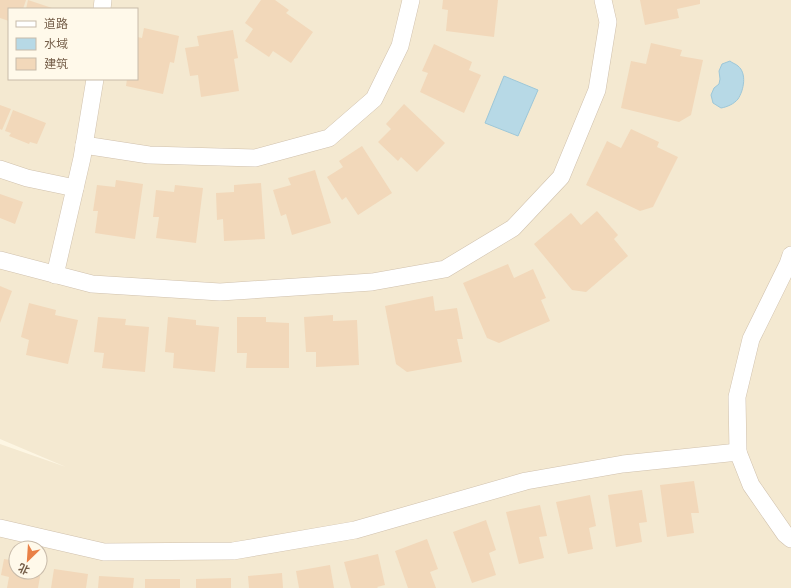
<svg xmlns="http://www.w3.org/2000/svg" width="791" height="588" font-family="Jost,'Noto Sans SC',sans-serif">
<rect width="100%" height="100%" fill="#fdf6e3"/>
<path fill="#f4e9d1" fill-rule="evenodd" d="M0 0H791V588H0V444L66 467 0 439ZM9 9H137V79H9ZM16 548H40V572H16Z"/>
<g fill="#b7d9e6" stroke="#9dc7d8">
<path d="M730 61C732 63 736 64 738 66 747 73 744 90 738 99 734 104 727 107 721 108L713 103 711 95 714 88 719 84 720 79 719 71 722 64Z"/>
<path d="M504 76 538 90 518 136 485 123Z"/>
</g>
<g fill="#f2d8ba">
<path d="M0 0H26L23 9H9V21L0 18Z"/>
<path d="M28 0 55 9H26Z"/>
<path d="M261 0H275L289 10 286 13 313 32 291 63 273 51 269 57 245 41 253 29 245 23Z"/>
<path d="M443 0H498L494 37 446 31 448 10 442 9Z"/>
<path d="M640 0H700V4L677 9 679 18 645 25Z"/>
<path d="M144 28 179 36 174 63 170 62 163 94 126 86 127 79H137V37L142 38Z"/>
<path d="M233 30 238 58 234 59 239 91 201 97 198 75 190 76 185 48 199 46 197 36Z"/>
<path d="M651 43 682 50 680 56 703 60 691 115 679 122 621 108 631 61 646 64Z"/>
<path d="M434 44 472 62 469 70 481 75 464 113 420 92 428 73 422 71Z"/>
<path d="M404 104 445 143 417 172 401 157 398 161 378 142 391 129 386 124Z"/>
<path d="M0 105 11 109 2 130 0 129Z"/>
<path d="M13 110 46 123 37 144 30 142 29 144 9 136 11 133 5 131Z"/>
<path d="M631 129 659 142 657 147 678 157 653 207 640 211 586 185 607 141 621 148Z"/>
<path d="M362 146 392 193 358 215 346 197 342 200 327 177 343 167 339 161Z"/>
<path d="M315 170 331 223 292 235 286 214 281 216 273 190 291 185 288 178Z"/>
<path d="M116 180 143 184 135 239 95 233 98 211H93L97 185 115 187Z"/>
<path d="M261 183 265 239 224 241 223 219 217 220 216 193 234 192V185Z"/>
<path d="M175 185 203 188 196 243 156 238 159 217H153L156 190 174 192Z"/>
<path d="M0 194 23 202 15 224 0 218Z"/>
<path d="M597 211 618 235 614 239 628 256 586 292 572 290 534 244 571 213 581 225Z"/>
<path d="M508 264 514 278 533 269 546 298 541 300 550 321 499 343 487 338 463 283Z"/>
<path d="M0 286 12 291 0 323Z"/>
<path d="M433 296 435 311 457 308 463 339H457L462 362 407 372 396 364 385 306Z"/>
<path d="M29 303 56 310 55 315 78 320 68 364 26 355 29 340 21 337Z"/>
<path d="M333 315V321L357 320 359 365 316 367V352H306L304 317Z"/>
<path d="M98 317 126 319 125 325 149 327 145 372 102 368 104 353 94 352Z"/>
<path d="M168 317 196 320V325L219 327 215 372 173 368 174 353 165 352Z"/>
<path d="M237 317H266V322L289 323V368H246L247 353H237Z"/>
<path d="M694 481 699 513H691L694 533 667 537 660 485Z"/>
<path d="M642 490 647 522 639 523 642 542 616 547 608 495Z"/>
<path d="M590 495 596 526 589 528 593 549 568 554 556 502Z"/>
<path d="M540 505 547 536 539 537 544 558 519 564 506 512Z"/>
<path d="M486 520 496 550 489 553 496 575 472 583 453 532Z"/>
<path d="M427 539 438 569 430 572 436 588H408L395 551Z"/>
<path d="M378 554 385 585 377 587 378 588H351L344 562Z"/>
<path d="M4 559 16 561V572H40V566H42L38 588H7L9 577 1 575Z"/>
<path d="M330 565 334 588H299L296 571Z"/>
<path d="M54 569 88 574 86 588H51Z"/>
<path d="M282 573 283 588H249L248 576Z"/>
<path d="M99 576 134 578 133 588H98Z"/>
<path d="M231 578V588H196V579Z"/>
<rect x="145" y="579" width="35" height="9"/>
</g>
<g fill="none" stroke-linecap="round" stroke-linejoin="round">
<defs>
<g id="minor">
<path d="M102 9 103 0"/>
<path d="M84 145 149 155 255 158 329 138 374 99 400 46 411 0"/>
<path d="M0 169 27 178 75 188"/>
<path d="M0 260 92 284 220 292 372 282 445 269 513 228 561 177 597 90 608 22 603 0"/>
<path d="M55 275 82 158 95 79"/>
<path d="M738 452 737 397 751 339 788 264 791 255"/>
<path d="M0 528 104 552 233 551 355 530 526 481 623 464 738 452 751 485 785 534 791 539"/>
</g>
</defs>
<use href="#minor" stroke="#d0c1ad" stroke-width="18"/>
<use href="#minor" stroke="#fff" stroke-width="17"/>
</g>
<rect x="8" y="8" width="130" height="72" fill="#fff9ea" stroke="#c8bbaa"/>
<rect x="16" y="21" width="20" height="6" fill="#ffffff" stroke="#c8bbaa"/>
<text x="44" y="28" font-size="12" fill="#755e49">道路</text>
<rect x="16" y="38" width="20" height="12" fill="#b7d9e6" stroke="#c8bbaa"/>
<text x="44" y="48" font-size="12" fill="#755e49">水域</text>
<rect x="16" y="58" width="20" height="12" fill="#f2d8ba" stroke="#c8bbaa"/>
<text x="44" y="68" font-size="12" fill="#755e49">建筑</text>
<g transform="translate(28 560) rotate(205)"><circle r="19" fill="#fff9ea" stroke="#c8bbaa"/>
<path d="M0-3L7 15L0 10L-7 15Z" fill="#e98046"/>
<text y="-6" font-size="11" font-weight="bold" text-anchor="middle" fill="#755e49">北</text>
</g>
</svg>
